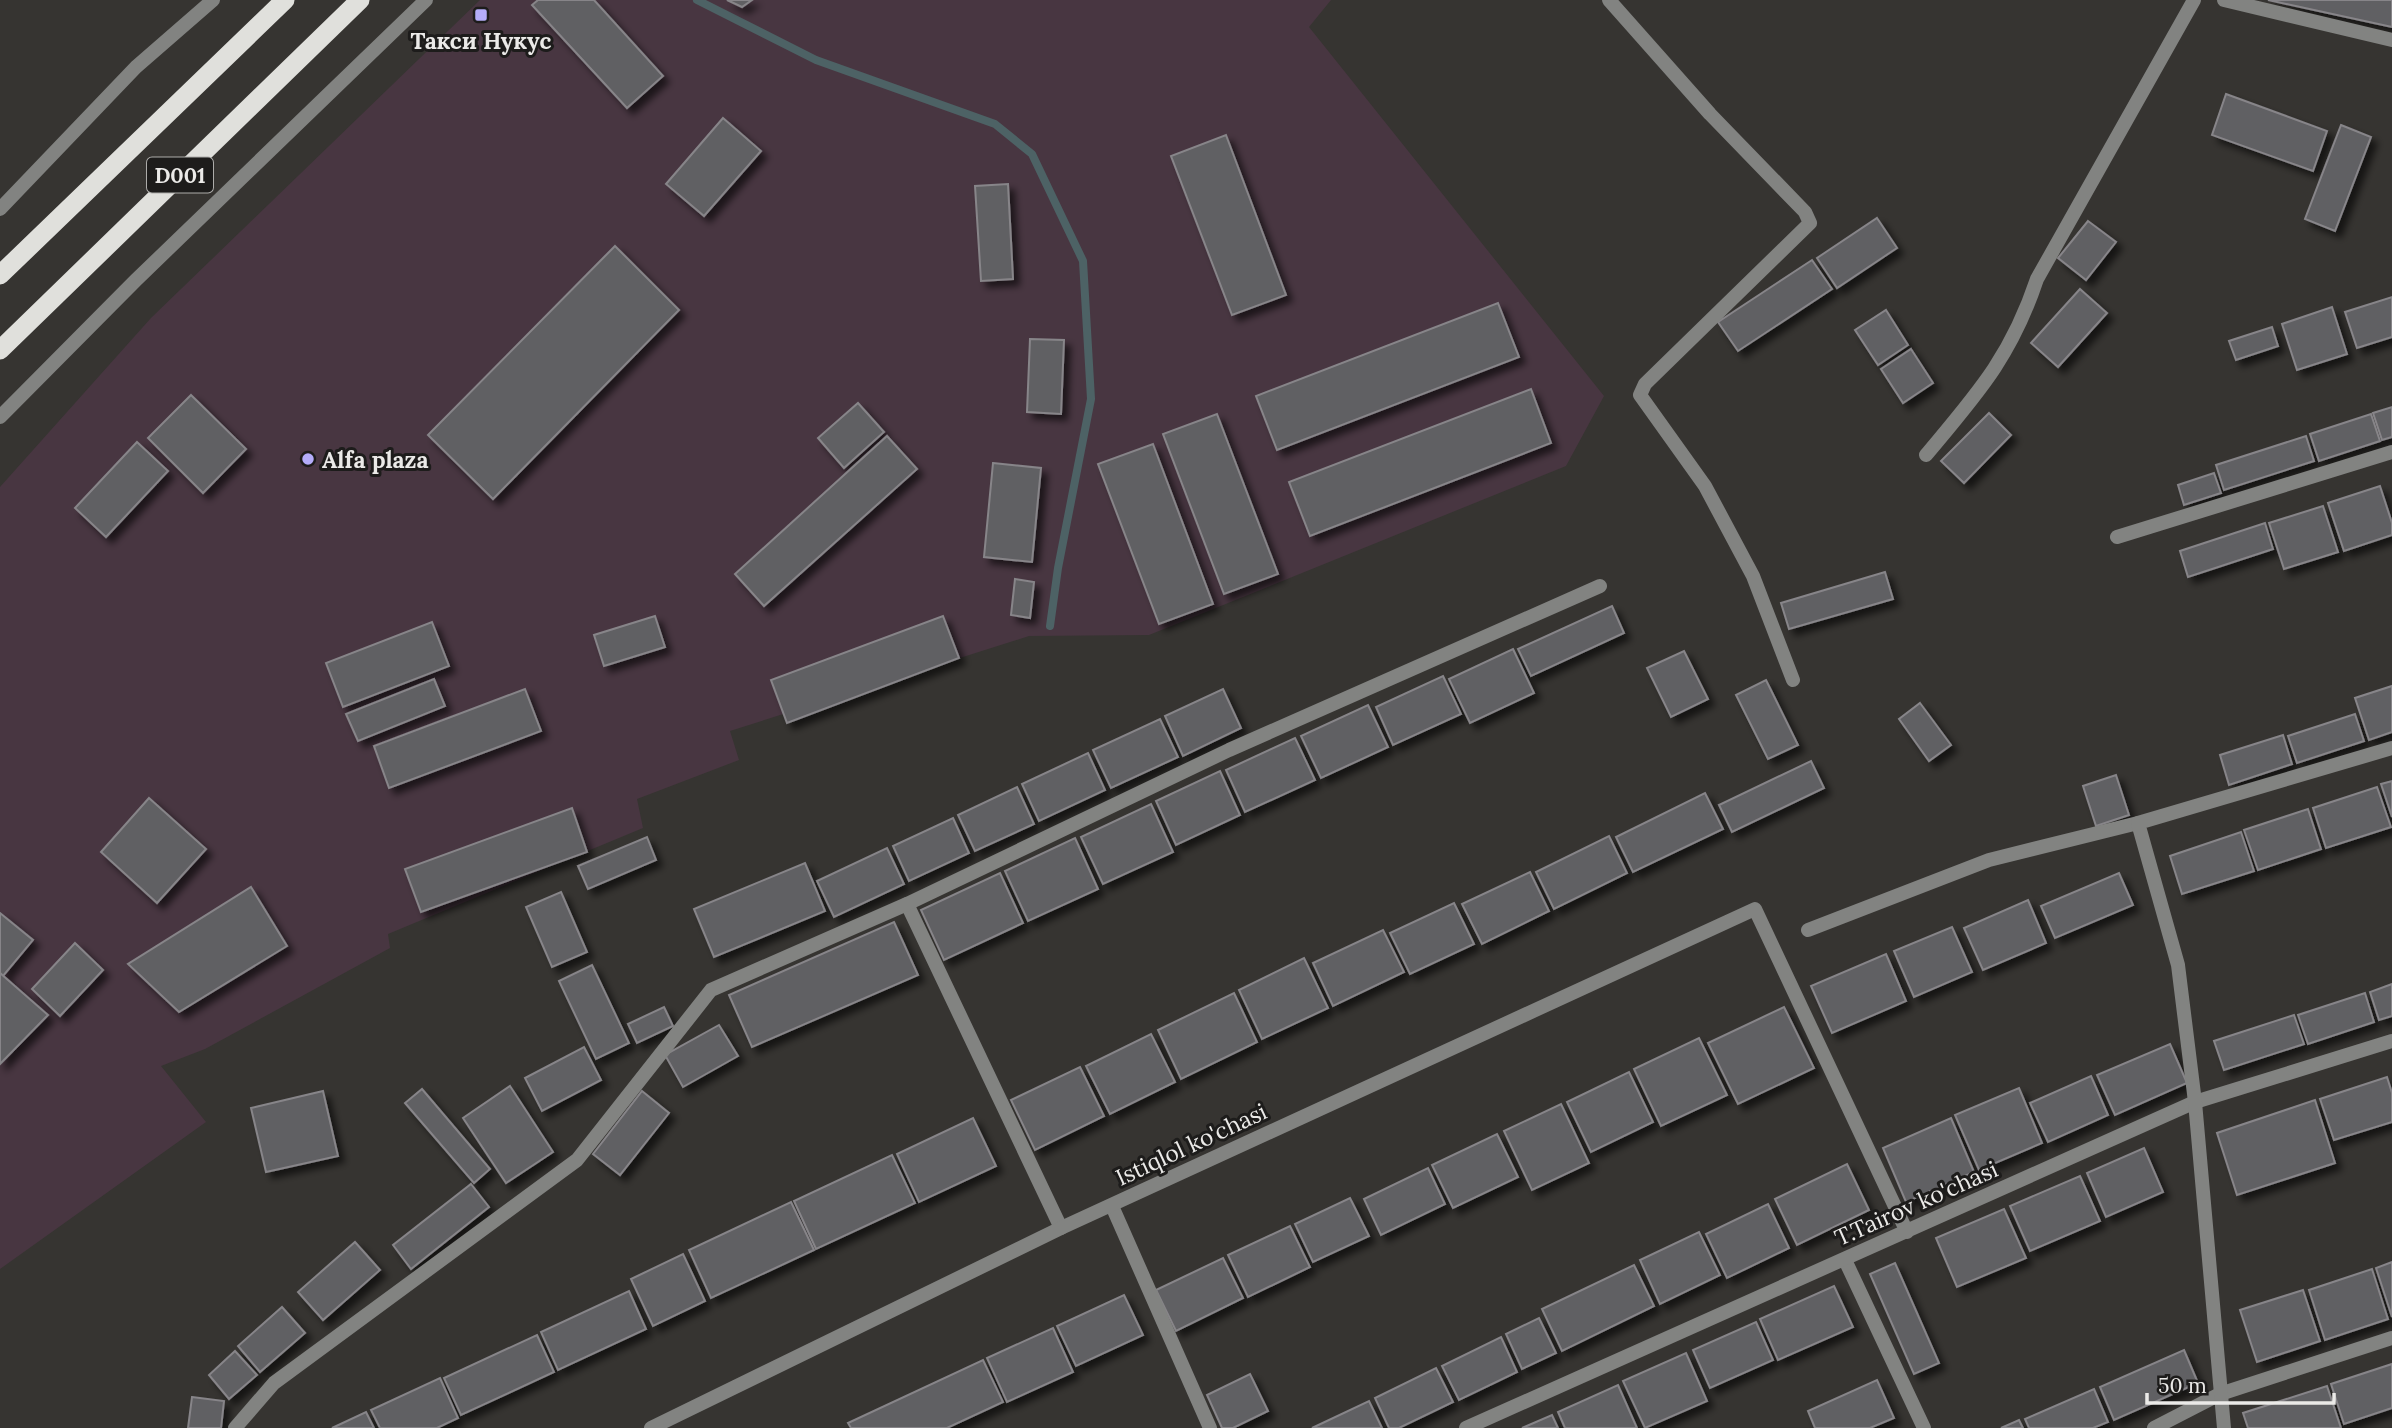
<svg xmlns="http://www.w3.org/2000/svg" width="2392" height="1428" font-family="Lora,serif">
<defs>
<filter id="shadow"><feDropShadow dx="6" dy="6" stdDeviation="3.5" flood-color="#0009"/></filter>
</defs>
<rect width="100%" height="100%" fill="#363431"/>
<path fill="#483641" d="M480 0H1331L1309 27 1604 396 1566 466 1149 635 1029 636 730 731 739 760 637 799 643 828 388 934 390 948 205 1049 161 1066 206 1122 0 1269V487L151 318Z"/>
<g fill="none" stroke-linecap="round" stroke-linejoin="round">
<path stroke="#4d6265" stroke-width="8" d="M697 0 816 60 995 124 1032 154 1083 261 1091 399 1058 568 1050 626"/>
</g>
<g fill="#616063" stroke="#878589" stroke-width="2" filter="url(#shadow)">
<path d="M538 0H594L663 76 627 108 532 5Z"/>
<path d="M727 0H752L742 7Z"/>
<path d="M2268 0H2392V27Z"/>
<path d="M2226 94 2327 131 2313 171 2212 135Z"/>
<path d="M723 118 761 151 704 216 666 184Z"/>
<path d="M2341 125 2371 137 2335 231 2305 219Z"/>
<path d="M1226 135 1286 295 1232 315 1171 156Z"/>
<path d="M1008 184 1013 279 981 281 975 186Z"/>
<path d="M1877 218 1897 248 1837 288 1817 258Z"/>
<path d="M2088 221 2116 242 2086 280 2058 258Z"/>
<path d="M615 246 679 310 493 499 428 435Z"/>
<path d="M1812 260 1832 289 1738 351 1718 322Z"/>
<path d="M2080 289 2107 313 2058 367 2031 343Z"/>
<path d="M2392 297V337L2357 348 2345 312Z"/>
<path d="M1498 303 1519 357 1277 450 1256 396Z"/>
<path d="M2332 307 2347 354 2297 370 2282 324Z"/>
<path d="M1886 310 1908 345 1878 365 1855 330Z"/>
<path d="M2272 327 2278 346 2236 360 2229 341Z"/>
<path d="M1030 339 1064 340 1061 414 1027 412Z"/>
<path d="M1911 349 1933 383 1903 403 1881 369Z"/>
<path d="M1531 389 1551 443 1310 536 1289 482Z"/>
<path d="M191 395 246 449 203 493 148 438Z"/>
<path d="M858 403 884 432 844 468 818 438Z"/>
<path d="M2392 407V437L2382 440 2373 413Z"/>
<path d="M1989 413 2011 435 1964 483 1941 461Z"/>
<path d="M1217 414 1278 574 1224 594 1163 434Z"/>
<path d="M2371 414 2380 441 2319 461 2310 434Z"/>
<path d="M887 436 917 469 764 606 735 574Z"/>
<path d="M2306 436 2314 461 2224 490 2216 465Z"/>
<path d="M137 442 168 471 106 537 75 508Z"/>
<path d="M1153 444 1213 604 1159 624 1098 464Z"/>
<path d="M993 463 1041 468 1032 562 984 557Z"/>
<path d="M2214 473 2221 493 2184 505 2178 485Z"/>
<path d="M2380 486 2392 523V535L2344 551 2328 503Z"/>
<path d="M2323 506 2338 552 2284 569 2269 523Z"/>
<path d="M2265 523 2273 549 2188 577 2180 551Z"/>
<path d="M1885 572 1893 599 1789 629 1781 603Z"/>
<path d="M1015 579 1034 582 1030 618 1011 615Z"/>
<path d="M1612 606 1624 633 1531 676 1518 649Z"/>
<path d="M655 616 665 647 604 666 594 635Z"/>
<path d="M943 616 959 658 787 723 771 680Z"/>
<path d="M432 622 449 666 343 707 326 663Z"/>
<path d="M1513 649 1534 693 1470 723 1449 679Z"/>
<path d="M1684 651 1708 699 1671 717 1647 668Z"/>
<path d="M1443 676 1461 714 1393 745 1376 707Z"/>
<path d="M434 679 445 706 358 741 346 714Z"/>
<path d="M1766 680 1798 745 1768 759 1736 695Z"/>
<path d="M2392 686V732L2369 740 2355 698Z"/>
<path d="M525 689 541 731 389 788 374 746Z"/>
<path d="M1223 689 1241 728 1183 756 1165 716Z"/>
<path d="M1920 703 1951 745 1929 761 1899 719Z"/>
<path d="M1368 705 1388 747 1321 778 1301 736Z"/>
<path d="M2355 714 2364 741 2297 763 2288 736Z"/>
<path d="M1160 719 1178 757 1111 788 1093 750Z"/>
<path d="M2283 735 2292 764 2229 785 2220 755Z"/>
<path d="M1295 738 1315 780 1245 812 1226 770Z"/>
<path d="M1088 753 1105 790 1039 821 1022 784Z"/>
<path d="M1811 761 1824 788 1732 832 1719 805Z"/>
<path d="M1220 771 1240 815 1176 845 1156 801Z"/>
<path d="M2116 775 2129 815 2096 826 2083 786Z"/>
<path d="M2392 781V817L2381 784Z"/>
<path d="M1017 787 1034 824 975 851 958 815Z"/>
<path d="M2377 787 2391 827 2326 848 2313 808Z"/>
<path d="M1705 793 1723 829 1633 872 1616 837Z"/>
<path d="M149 798 206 849 157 903 101 852Z"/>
<path d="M1151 804 1173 852 1103 884 1081 837Z"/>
<path d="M572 808 587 852 421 912 405 869Z"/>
<path d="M2308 809 2321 849 2258 870 2244 830Z"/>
<path d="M953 818 969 853 909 881 893 846Z"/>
<path d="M2241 832 2254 871 2182 894 2170 856Z"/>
<path d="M1609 836 1627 873 1554 909 1536 872Z"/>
<path d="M647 837 656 860 588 889 578 866Z"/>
<path d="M1075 838 1098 889 1028 921 1005 871Z"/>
<path d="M887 848 904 884 834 917 817 881Z"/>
<path d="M805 863 825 911 714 957 694 909Z"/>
<path d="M1530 872 1549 911 1482 944 1462 904Z"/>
<path d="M1000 873 1023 923 944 960 921 910Z"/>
<path d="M2119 873 2133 905 2055 938 2041 906Z"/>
<path d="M251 887 287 946 179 1012 128 964Z"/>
<path d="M561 892 587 952 552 967 526 907Z"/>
<path d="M2028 900 2046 943 1983 970 1964 928Z"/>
<path d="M1454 903 1474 944 1410 974 1390 933Z"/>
<path d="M0 913 33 940 3 976 0 973Z"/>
<path d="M894 922 918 975 752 1047 729 995Z"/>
<path d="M1952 927 1972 972 1914 997 1894 951Z"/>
<path d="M1383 930 1404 972 1333 1006 1313 963Z"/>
<path d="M75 943 103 970 60 1016 32 989Z"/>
<path d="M1886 954 1906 1001 1832 1033 1811 986Z"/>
<path d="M1304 958 1328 1008 1262 1039 1239 990Z"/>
<path d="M592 965 629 1043 596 1059 559 981Z"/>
<path d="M0 973 48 1015 0 1064Z"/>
<path d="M2392 984V1016L2379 1020 2370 992Z"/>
<path d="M1234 993 1257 1042 1181 1079 1158 1030Z"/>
<path d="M2365 993 2374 1022 2308 1044 2298 1015Z"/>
<path d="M664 1007 673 1026 637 1043 628 1024Z"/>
<path d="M1784 1007 1814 1068 1738 1104 1708 1043Z"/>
<path d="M2294 1015 2304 1044 2224 1070 2214 1041Z"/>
<path d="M719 1025 738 1056 683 1087 665 1055Z"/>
<path d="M1151 1034 1175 1082 1110 1114 1086 1066Z"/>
<path d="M1699 1038 1727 1095 1661 1126 1634 1069Z"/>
<path d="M2170 1044 2187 1083 2115 1115 2097 1075Z"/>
<path d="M584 1047 601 1080 542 1111 525 1078Z"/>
<path d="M1080 1067 1104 1116 1035 1150 1011 1100Z"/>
<path d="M1629 1072 1653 1122 1591 1152 1567 1102Z"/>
<path d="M2091 1076 2108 1115 2048 1142 2030 1103Z"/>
<path d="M2387 1077 2392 1093V1122L2334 1140 2320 1099Z"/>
<path d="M510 1086 553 1152 506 1183 463 1118Z"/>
<path d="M2019 1088 2042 1143 1979 1170 1955 1115Z"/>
<path d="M422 1089 490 1169 474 1183 405 1103Z"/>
<path d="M323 1091 338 1156 266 1172 251 1108Z"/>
<path d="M642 1091 669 1113 620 1175 593 1154Z"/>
<path d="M2315 1100 2335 1163 2237 1195 2217 1133Z"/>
<path d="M1561 1104 1589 1163 1532 1190 1504 1131Z"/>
<path d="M973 1118 996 1166 919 1202 897 1154Z"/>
<path d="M1951 1118 1974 1172 1906 1202 1883 1148Z"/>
<path d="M1497 1134 1518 1177 1453 1208 1432 1165Z"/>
<path d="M2144 1148 2163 1192 2106 1217 2087 1173Z"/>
<path d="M892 1155 915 1203 816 1249 794 1201Z"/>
<path d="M1847 1164 1869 1210 1797 1245 1775 1199Z"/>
<path d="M1428 1168 1445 1204 1381 1235 1364 1199Z"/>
<path d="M2080 1176 2100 1221 2030 1251 2010 1206Z"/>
<path d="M471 1184 489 1207 411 1269 393 1245Z"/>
<path d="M1350 1198 1369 1236 1313 1262 1295 1224Z"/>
<path d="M791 1202 814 1250 711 1298 689 1250Z"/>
<path d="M1768 1204 1789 1248 1727 1278 1706 1234Z"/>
<path d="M2004 1209 2026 1258 1957 1287 1936 1238Z"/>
<path d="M1290 1226 1310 1267 1248 1297 1228 1255Z"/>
<path d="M1699 1232 1720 1275 1660 1304 1640 1260Z"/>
<path d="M355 1242 380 1270 323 1320 298 1292Z"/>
<path d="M683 1254 705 1301 653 1326 631 1279Z"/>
<path d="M1223 1258 1243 1298 1176 1331 1156 1290Z"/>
<path d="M2392 1262V1317L2376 1268Z"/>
<path d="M1895 1263 1939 1363 1914 1374 1870 1274Z"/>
<path d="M1634 1265 1654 1306 1562 1351 1542 1309Z"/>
<path d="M2372 1269 2388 1319 2325 1340 2309 1290Z"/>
<path d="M1834 1286 1853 1327 1778 1360 1760 1319Z"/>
<path d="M2303 1290 2320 1341 2257 1362 2240 1310Z"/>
<path d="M629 1291 646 1329 558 1370 541 1332Z"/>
<path d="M1124 1295 1143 1335 1076 1366 1057 1326Z"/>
<path d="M282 1307 305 1333 260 1372 238 1346Z"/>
<path d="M1539 1318 1556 1353 1522 1369 1506 1334Z"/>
<path d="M1756 1322 1773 1360 1710 1388 1693 1350Z"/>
<path d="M1053 1328 1073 1372 1007 1402 987 1358Z"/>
<path d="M537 1335 554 1372 461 1415 444 1378Z"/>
<path d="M1501 1337 1517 1372 1459 1400 1442 1366Z"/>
<path d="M2184 1350 2198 1383 2114 1420 2100 1387Z"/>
<path d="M235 1351 257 1375 229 1399 209 1375Z"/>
<path d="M1686 1353 1707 1401 1645 1428 1623 1381Z"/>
<path d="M983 1360 1003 1402 947 1428H851L848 1423Z"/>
<path d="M2392 1364V1408L2344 1424 2331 1384Z"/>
<path d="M1436 1368 1453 1402 1399 1428H1389L1375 1398Z"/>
<path d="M1250 1374 1268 1411 1233 1428H1222L1207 1395Z"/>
<path d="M440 1378 458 1418 437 1428H380L371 1410Z"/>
<path d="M1877 1380 1894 1418 1870 1428H1815L1808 1411Z"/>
<path d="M1618 1385 1637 1428H1565L1558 1412Z"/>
<path d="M2327 1386 2341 1428H2248L2243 1413Z"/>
<path d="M2094 1389 2108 1422 2093 1428H2029L2025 1419Z"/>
<path d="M192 1397 224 1401 221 1428H188Z"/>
<path d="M1369 1401 1382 1428H1312Z"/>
<path d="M366 1412 374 1428H332Z"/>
<path d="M1552 1415 1558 1428H1522Z"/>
<path d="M2019 1420 2023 1428H2001Z"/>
</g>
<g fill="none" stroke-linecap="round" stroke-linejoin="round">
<g stroke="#828381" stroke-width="14">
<path d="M1609 0 1710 114 1805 212 1810 223 1645 384 1640 395 1705 486 1753 576 1793 680"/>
<path d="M2224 0 2392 40"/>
<path d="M1926 455C1977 394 2011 357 2037 279L2194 0"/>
<path d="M2117 537 2392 452"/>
<path d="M907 904 1061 1228"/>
<path d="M1808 930 1989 860 2138 823"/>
<path d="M1112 1206 1210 1428"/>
<path d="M1845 1260 1924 1428"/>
<path d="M235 1428 274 1383 577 1160 711 990 907 904 1229 750 1600 586"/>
<path d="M651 1428 1061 1228 1755 909 1907 1232"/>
<path d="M1466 1428 2195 1102 2392 1041"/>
<path d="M2154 1428 2220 1394 2392 1338"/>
<path d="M2224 1428 2195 1102 2178 965 2138 823 2392 748"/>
</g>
<g stroke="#828381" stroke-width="14">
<path d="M0 209 136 67 213 0"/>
<path d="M0 417 136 280 426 0"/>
</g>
<g stroke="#e0e0dc" stroke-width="19">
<path d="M0 275 285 0"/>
<path d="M0 350 360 0"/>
</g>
</g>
<g fill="#b4acf9" stroke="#1d1c1b" stroke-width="2.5">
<rect x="474" y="8" width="14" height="14" rx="3.5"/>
<circle cx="308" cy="459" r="7"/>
</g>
<g text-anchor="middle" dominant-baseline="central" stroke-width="6" stroke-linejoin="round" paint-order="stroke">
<rect fill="#1d1c1b" stroke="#adacaa" stroke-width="2" x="147" y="157.5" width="66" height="35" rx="5"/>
<g font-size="21" font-weight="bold" fill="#ebeae8">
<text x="180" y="175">D001</text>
</g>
<g font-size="23" font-weight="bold" fill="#ebeae8" stroke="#1d1c1b">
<text x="481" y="40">Такси Нукус</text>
<text x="322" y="459" text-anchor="start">Alfa plaza</text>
</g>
<g font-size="23" fill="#ebeae8" stroke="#1d1c1b">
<text transform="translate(1191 1144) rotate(-25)">Istiqlol ko'chasi</text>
<text transform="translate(1916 1203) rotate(-24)">T.Tairov ko'chasi</text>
</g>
</g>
<path d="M2147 1393v10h187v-10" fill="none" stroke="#ebeae8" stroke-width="3.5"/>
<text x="2158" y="1393" font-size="21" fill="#ebeae8" stroke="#1d1c1b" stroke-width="5" paint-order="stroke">50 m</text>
</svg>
